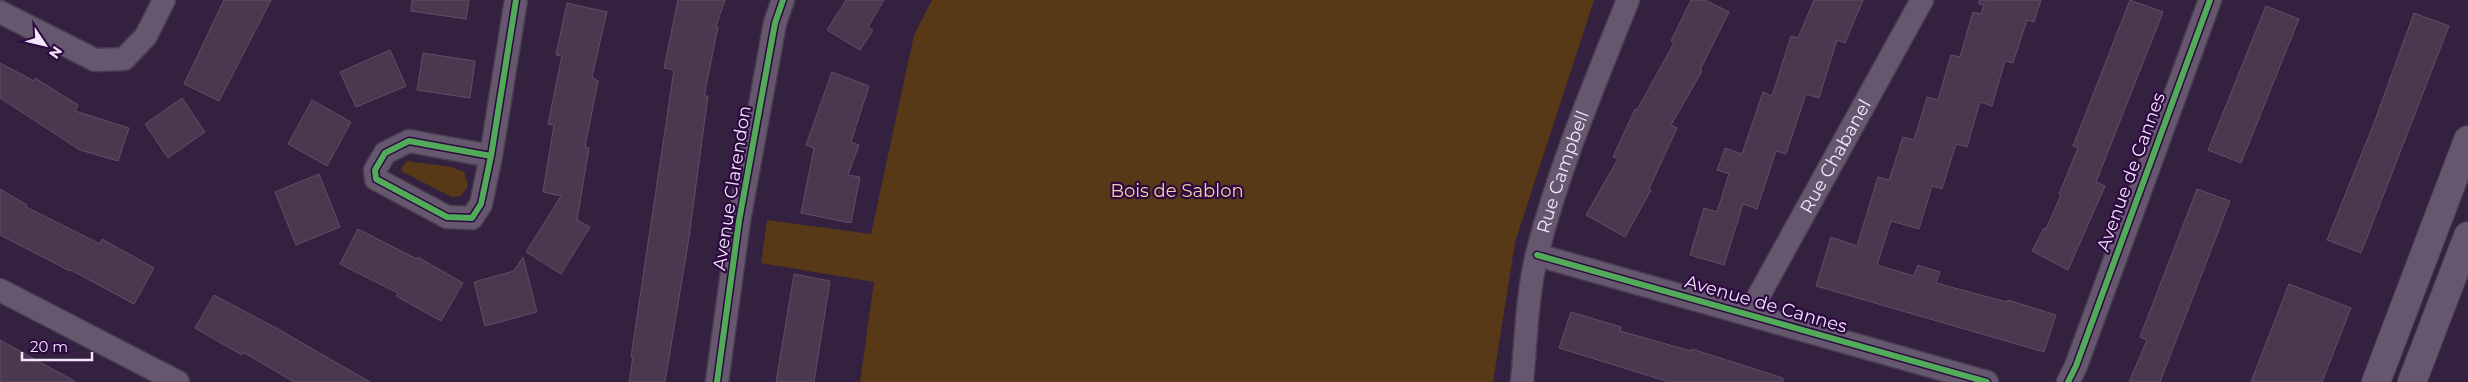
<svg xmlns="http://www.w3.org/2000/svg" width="2468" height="382" font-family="Montserrat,sans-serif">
<rect width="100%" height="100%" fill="#34213f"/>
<g fill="#583917">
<path d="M932 0H1594L1515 242 1493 382H860L874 282 761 263 767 220 871 234 914 35Z"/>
<path d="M407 161 451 167 464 172 468 186 461 196 452 197 403 172 401 168Z"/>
</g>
<g fill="#4b384f" stroke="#614e66">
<path d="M224 0H271L219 101 184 84Z"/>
<path d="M412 0H469L466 19 411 11Z"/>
<path d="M678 0H725L716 26 718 27 704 96H708L688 244 665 382H629L633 357H631L674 70 664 68Z"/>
<path d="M846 0H884L868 27 873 30 860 50 827 30Z"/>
<path d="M1691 0H1705L1729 12 1700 70 1702 71 1671 125 1677 128 1649 189 1651 190 1625 237 1586 215 1618 159 1613 157 1635 109 1637 110 1674 43 1671 41Z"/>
<path d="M1814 0H1863L1845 43 1837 40 1819 98 1806 94 1786 154 1776 151 1757 209 1743 204 1724 265 1690 255 1704 208 1717 212 1729 174 1717 170 1725 148 1742 154 1763 92 1772 96 1791 36 1798 38Z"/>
<path d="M1979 0H2041L2034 22 2027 20 2013 63 2005 61 1992 106 1980 102 1967 147 1956 144 1942 189 1932 186 1919 229 1891 221 1877 265 1914 276 1918 265 1940 272 1936 283 2007 302 2008 300 2056 315 2044 352 1816 286 1831 237 1857 246 1878 177 1889 180 1903 137 1914 140 1927 97 1938 100 1951 55 1960 57 1973 12 1981 14 1984 5 1979 4Z"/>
<path d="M2130 0 2163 12 2096 182 2105 186 2068 270 2032 251 2044 228 2046 229 2061 195 2059 194 2078 148 2073 146Z"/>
<path d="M567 3 607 12 592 77 598 81 585 147 589 148 577 220 590 227 561 274 526 252 561 196 543 192 554 125 548 124 562 56 556 55Z"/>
<path d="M2266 6 2299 19 2241 163 2208 150Z"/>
<path d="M2414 13 2449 26 2361 253 2327 240 2374 123Z"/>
<path d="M390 50 406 86 356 107 340 72Z"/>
<path d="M423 53 475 61 470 98 417 90Z"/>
<path d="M0 63 34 81 35 78 78 105 75 111 129 128 118 161 80 150 0 98Z"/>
<path d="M832 72 869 86 851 142 859 145 848 175 860 177 851 223 801 213 814 148 806 145Z"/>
<path d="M182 98 205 132 168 158 145 124Z"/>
<path d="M312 100 351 122 327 166 288 144Z"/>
<path d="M319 174 340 227 296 245 275 192Z"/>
<path d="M0 189 27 205 26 207 100 244 102 239 154 268 134 304 71 270 70 271 0 235Z"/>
<path d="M2197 189 2230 201 2160 382H2129L2147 340 2140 337Z"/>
<path d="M358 229 417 259 418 257 463 283 441 321 396 296 398 293 340 264Z"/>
<path d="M523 257 537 312 485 326 474 282 514 271Z"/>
<path d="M794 274 830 281 814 382H776Z"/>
<path d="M2289 284 2351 308 2322 382H2251Z"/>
<path d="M214 295 278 329 370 382H294L243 352 242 355 195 328Z"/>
<path d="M1571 312 1621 327 1620 331 1691 351 1692 349 1783 378V382H1669L1559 348Z"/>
<path d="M0 340 76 382H0Z"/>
</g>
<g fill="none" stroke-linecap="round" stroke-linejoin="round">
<defs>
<g id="minor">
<path d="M0 12 95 60 124 59 146 36 164 0"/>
<path d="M491 156 409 141 385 153 375 170 376 179 447 217 472 218 481 204 491 156 516 0"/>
<path d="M1537 255 1987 382"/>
<path d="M0 290 178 382"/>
<path id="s1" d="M1754 315 1758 297 1922 0"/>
<path d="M717 382 739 221 775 23 783 0"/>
<path id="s2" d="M1522 382C1526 340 1527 295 1537 254 1559 167 1595 83 1628 0"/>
<path d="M2068 382 2076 366 2210 0"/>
</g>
<g id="tertiary">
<path d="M2376 382 2468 140"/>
<path d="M2412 382 2468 236"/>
</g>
</defs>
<use href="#minor" stroke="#4a3c51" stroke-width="25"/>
<use href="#tertiary" stroke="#4a3c51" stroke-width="30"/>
<use href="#minor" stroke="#65586e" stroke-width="22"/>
<use href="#tertiary" stroke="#65586e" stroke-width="28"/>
<defs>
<g id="cycleway">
<path d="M491 156 409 141 385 153 375 170 376 179 447 217 472 218 481 204 491 156 516 0"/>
<path d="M1537 255 1987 382"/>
<path d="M717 382 739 221 775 23 783 0"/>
<path d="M2068 382 2076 366 2210 0"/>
</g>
</defs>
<use href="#cycleway" stroke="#2d0841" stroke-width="9"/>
<use href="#cycleway" stroke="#51ab58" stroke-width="6"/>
</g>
<g text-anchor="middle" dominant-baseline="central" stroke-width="4.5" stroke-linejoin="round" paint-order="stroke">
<g font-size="18" fill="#f2e6fb" stroke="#2d0841">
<text stroke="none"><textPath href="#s1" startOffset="179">Rue Chabanel</textPath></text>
<text transform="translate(2131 172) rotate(-70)">Avenue de Cannes</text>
<text stroke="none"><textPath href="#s2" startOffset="215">Rue Campbell</textPath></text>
<text transform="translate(732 188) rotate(-81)">Avenue Clarendon</text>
<text transform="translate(1766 304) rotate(16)">Avenue de Cannes</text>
</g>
<g font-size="18" fill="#f4d0a8" stroke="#2d0841">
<text x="1177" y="191">Bois de Sablon</text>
</g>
</g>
<g transform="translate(45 45) rotate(125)" stroke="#2d0841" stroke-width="4" paint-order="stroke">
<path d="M0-4L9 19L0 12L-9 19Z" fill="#f2e6fb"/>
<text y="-8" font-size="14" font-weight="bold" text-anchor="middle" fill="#f2e6fb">N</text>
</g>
<path d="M22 352v8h70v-8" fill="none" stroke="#f2e6fb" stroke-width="2.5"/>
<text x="30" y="352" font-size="15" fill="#f2e6fb" stroke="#2d0841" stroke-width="4" paint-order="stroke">20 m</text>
</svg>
